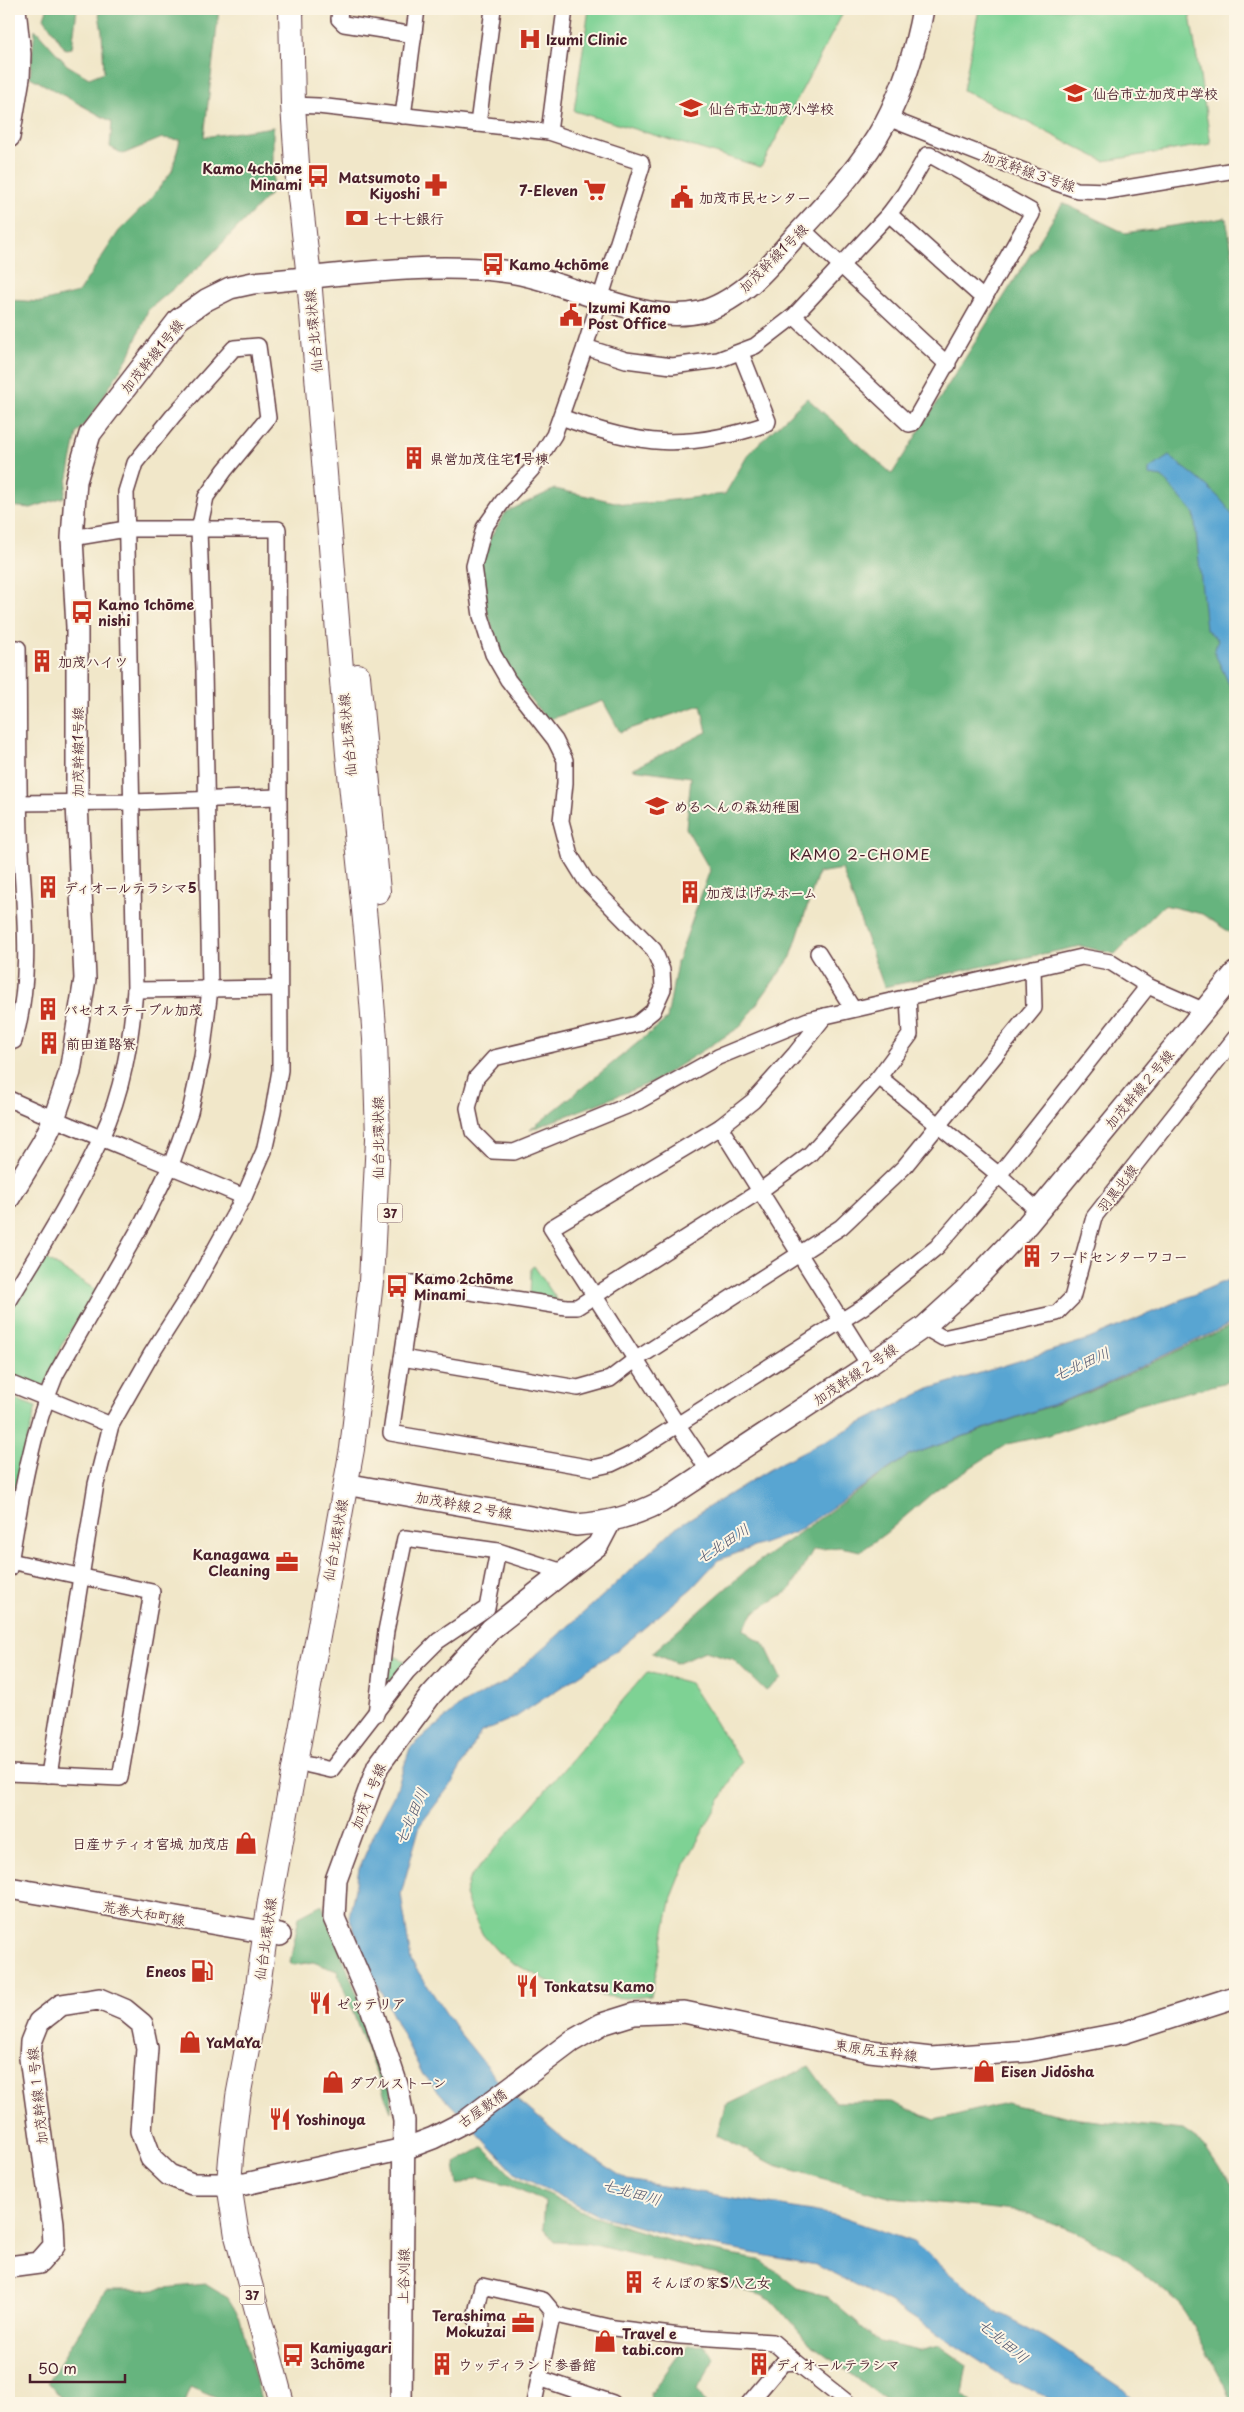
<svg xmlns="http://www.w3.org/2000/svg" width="1244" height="2412" font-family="'Playpen Sans','Klee One',sans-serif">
<rect width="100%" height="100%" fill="#fcf5e5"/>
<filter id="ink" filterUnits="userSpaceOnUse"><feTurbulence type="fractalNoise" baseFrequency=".02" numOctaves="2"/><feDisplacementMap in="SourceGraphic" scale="10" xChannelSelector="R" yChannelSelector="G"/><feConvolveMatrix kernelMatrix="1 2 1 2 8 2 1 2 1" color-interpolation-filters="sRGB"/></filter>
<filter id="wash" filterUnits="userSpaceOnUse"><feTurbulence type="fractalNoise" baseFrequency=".0096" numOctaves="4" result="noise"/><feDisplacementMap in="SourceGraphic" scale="20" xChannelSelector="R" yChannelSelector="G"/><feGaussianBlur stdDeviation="1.12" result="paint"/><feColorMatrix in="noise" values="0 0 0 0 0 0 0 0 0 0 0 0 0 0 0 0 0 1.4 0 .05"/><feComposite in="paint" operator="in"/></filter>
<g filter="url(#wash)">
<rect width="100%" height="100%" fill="#f1e7c9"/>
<g fill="#7ed294" stroke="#647860">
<path d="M589 9H826L843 13 761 167 574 111Z"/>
<path d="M979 9H1189L1211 144 1104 161 963 90Z"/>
<path d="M41 1256 96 1290 61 1346 46 1384 36 1387 9 1375V1313Z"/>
<path d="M534 1266 560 1304 530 1300 531 1268Z"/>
<path d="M9 1397 36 1407 14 1490H9Z"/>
<path d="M388 1653 409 1663 390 1688 383 1685Z"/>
<path d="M647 1672 690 1683 741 1762 686 1862 672 1897 651 1996 625 1998 581 1994 548 1981 513 1963 498 1952 483 1935 472 1914 465 1895 469 1879Z"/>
</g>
<g fill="#66b47e" stroke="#586a54">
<path d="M47 9H77L72 48 65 49 44 18Z"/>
<path d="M98 9H219L204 137 273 127V191L199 267 148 310 130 354 90 418 77 433 64 497 31 508 9 506V300L41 302 78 293 119 231 149 201 172 171 180 140 162 138 123 154 110 147 112 122 30 77 35 29 67 65 89 78 104 72 102 32Z"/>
<path d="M1063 203 1125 233 1226 218 1235 267V933L1234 935 1202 914 1164 905 1115 954 1081 946 884 987 842 869 818 873 791 957 740 1027 653 1082 530 1130 667 1019 677 963 710 870 686 828 691 777 632 769 707 732 701 705 620 732 603 701 547 720 503 665 485 603 480 555 506 512 555 489 629 505 725 494 749 453 807 398 892 474Z"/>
<path d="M1235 1324V1376L1223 1383 1137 1405 1049 1435 1007 1444 937 1489 886 1533 861 1551 840 1547 813 1550 790 1590 754 1612 743 1630 765 1645 781 1679 766 1691 733 1659 705 1651 677 1663 652 1653 748 1569 908 1456 1090 1392Z"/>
<path d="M322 1904 392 2085 391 2112 337 1971 313 1962 294 1965 290 1962 299 1916Z"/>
<path d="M809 2066 835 2102H891L935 2120 1006 2103 1079 2119 1183 2130 1204 2145 1235 2191V2403H1231L1224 2384 1181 2304 1120 2254 1073 2231 1024 2212 892 2198 775 2165 717 2135 725 2106Z"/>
<path d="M484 2147 512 2176 591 2216 694 2248 763 2261 797 2288 827 2296 880 2342 920 2351 940 2346 967 2365 962 2394 973 2403H890L807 2341 774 2302 761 2295 724 2286 726 2276 585 2243 555 2242 543 2228 545 2201 509 2185 479 2177 458 2185 455 2163Z"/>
<path d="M205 2284 228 2298 240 2318 261 2400 228 2403 190 2387 184 2403H66L48 2382 106 2290H144Z"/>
<path d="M703 2345 715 2359 697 2390 706 2403H652L650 2395 677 2357 689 2346Z"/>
</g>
<g fill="#59a5d2" stroke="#52627e">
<path d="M1169 456C1193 475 1221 493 1235 520V697L1214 652 1218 640 1206 629 1194 513 1162 477 1149 475V469Z"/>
<path d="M1235 1277V1322L1090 1391 908 1456 796 1532 718 1560 692 1588 620 1648 516 1717 481 1732 452 1783 420 1825 401 1894 411 1961 458 2031 506 2090 565 2140 627 2180 835 2215 913 2242 994 2310 1046 2338 1124 2390 1137 2403H1061L1010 2381 889 2302 816 2265 697 2243 597 2215 516 2174 423 2075 368 1966 349 1917 359 1869 376 1829 396 1791 410 1748 462 1704 504 1683 608 1591 676 1527 780 1463 929 1389 1089 1339Z"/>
</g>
</g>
<g filter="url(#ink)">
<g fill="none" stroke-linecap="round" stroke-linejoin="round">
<defs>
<g id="street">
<path d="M340 9 339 19 344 24 414 35"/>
<path d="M293 105 318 106 549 132 641 162 642 166 585 347 554 435 533 468 503 501 484 528 474 566 481 616 493 654 508 680 555 740 565 760V783L561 821 570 855 586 881 654 950 662 970 663 989 653 1011 637 1024 494 1058 476 1078 468 1108 473 1132 492 1151 514 1152 639 1101 718 1057 808 1020 1082 957 1110 962 1148 986 1205 1011"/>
<path d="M403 116 417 9"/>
<path d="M888 118 1039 177 1077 190 1108 191 1235 170"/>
<path d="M478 124 493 9"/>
<path d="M549 132 565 9"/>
<path d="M889 214 984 299"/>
<path d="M802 229 948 365"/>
<path d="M585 347 626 360 672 366 718 360 755 346 794 316 889 214 904 194 927 155H930L1031 211 1032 214 913 423 909 424 794 316"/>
<path d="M561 417C639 446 686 451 767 424L768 421 741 353"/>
<path d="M9 648H18C19 710 18 772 20 834 23 902 34 976 14 1041L9 1040"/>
<path d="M10 803 132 802 278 797"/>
<path d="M818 953 853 1009"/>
<path d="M135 990 279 988"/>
<path d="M908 997 910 1035 879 1077 810 1154 760 1191 577 1307H566L413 1283 391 1433 593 1468 611 1464 630 1455 863 1307 937 1247 999 1175 1148 986"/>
<path d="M879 1077 999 1175 1038 1211"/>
<path d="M9 1099C86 1134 166 1163 244 1197"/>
<path d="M720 1127 869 1365"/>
<path d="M9 1301C41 1248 75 1194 101 1138 123 1092 131 1040 135 990L126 492 135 463 173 416 234 348 258 346 268 418 225 470 206 497 199 530 204 670 210 989 202 1057 190 1112 171 1165 143 1222 56 1374C30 1436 20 1502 9 1569"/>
<path d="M924 1327 943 1338 1057 1313 1072 1298 1094 1217 1235 1038"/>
<path d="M402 1358 578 1388 610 1379 635 1360 841 1227 904 1167 1034 1008 1033 968"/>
<path d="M9 1383 111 1425"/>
<path d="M709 1471 677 1424 551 1228 720 1127 753 1101 795 1054 825 1016"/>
<path d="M376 1714 386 1631 405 1538 498 1551 563 1572"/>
<path d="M309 1765 331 1770 407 1672 438 1641 487 1608 498 1551"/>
<path d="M9 1773 120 1778 152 1592 10 1561"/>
<path d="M49 1775 96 1484 111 1425 152 1353 194 1287 244 1197 264 1151 273 1111 280 1070 278 529H126L72 538"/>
<path d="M552 2314 614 2328 680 2336 773 2342 796 2362"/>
<path d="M482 2326 475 2318 482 2286 543 2300 553 2312 534 2403"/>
<path d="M539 2378 613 2403"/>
<path d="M749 2403 783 2363 796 2362 848 2403"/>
</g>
<g id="secondary">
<path d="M9 137 19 78 20 54 15 9"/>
<path d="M9 1198 43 1142 54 1119 70 1072 85 979 77 803V627L72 538 76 481 90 434 179 319 206 300 230 288 253 283C335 276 420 262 502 271 564 278 640 326 700 312 717 308 734 297 748 286 764 273 778 256 792 240 825 204 861 168 884 125 903 89 916 48 923 9"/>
<path d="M345 1484 576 1525C610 1522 631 1517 661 1502L869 1365 924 1327 970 1285 1027 1225 1235 973"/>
<path d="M9 1888 280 1935"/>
<path d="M9 2267 39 2263 54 2246 53 2223 30 2058 31 2042 39 2022 61 2005 99 1999 125 2010 142 2024 147 2048 141 2131 151 2158 169 2175 192 2184H245L404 2149 433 2138 466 2121 572 2041 602 2024 634 2014 684 2012 870 2051 931 2058 1028 2051 1123 2033 1235 1997"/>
<path d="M401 2403 404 2121 397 2085 366 1992 334 1918 336 1880 378 1766 431 1695 491 1629 598 1545 610 1522"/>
</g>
<g id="primary">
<path d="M358 676 378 891"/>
<path d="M282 2403 237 2236 229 2184 231 2158 238 2097 256 2000 270 1901 352 1449 371 1282 378 1139 375 1039 367 940 348 754 309 278 298 179 293 105 291 9"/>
</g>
</defs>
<use href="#street" stroke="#633d43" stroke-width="18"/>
<use href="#secondary" stroke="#633d43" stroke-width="24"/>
<use href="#primary" stroke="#633d43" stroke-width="26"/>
<use href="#street" stroke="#fff" stroke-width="15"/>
<use href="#secondary" stroke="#fff" stroke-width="21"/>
<use href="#primary" stroke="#fff" stroke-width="24"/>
</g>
</g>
<defs>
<symbol id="hospital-bare" viewBox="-9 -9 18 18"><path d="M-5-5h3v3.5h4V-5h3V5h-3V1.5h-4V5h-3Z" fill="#c8321e" stroke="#fcf5e5" stroke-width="2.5" paint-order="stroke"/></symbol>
<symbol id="school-bare" viewBox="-9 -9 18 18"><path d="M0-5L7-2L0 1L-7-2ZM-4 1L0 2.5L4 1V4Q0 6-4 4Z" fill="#c8321e" stroke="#fcf5e5" stroke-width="2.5" paint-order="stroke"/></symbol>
<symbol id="bus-bare" viewBox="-9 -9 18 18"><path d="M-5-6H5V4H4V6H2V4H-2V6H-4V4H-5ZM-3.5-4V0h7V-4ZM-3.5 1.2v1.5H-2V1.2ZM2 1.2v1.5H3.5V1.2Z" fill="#c8321e" stroke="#fcf5e5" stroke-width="2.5" paint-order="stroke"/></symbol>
<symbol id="pharmacy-bare" viewBox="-9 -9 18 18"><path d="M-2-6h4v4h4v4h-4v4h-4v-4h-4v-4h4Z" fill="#c8321e" stroke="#fcf5e5" stroke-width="2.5" paint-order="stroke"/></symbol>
<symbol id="supermarket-bare" viewBox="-9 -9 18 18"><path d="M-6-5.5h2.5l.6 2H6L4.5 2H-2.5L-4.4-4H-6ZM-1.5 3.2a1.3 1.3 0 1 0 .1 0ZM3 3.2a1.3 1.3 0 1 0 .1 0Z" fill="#c8321e" stroke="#fcf5e5" stroke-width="2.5" paint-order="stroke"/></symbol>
<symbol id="civic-bare" viewBox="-9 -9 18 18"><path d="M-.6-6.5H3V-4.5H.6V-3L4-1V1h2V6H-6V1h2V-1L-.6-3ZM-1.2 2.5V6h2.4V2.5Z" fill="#c8321e" stroke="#fcf5e5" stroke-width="2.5" paint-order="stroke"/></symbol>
<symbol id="bank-bare" viewBox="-9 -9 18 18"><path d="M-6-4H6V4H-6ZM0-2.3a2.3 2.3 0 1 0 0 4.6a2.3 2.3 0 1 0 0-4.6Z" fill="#c8321e" stroke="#fcf5e5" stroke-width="2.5" paint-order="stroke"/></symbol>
<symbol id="building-bare" viewBox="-9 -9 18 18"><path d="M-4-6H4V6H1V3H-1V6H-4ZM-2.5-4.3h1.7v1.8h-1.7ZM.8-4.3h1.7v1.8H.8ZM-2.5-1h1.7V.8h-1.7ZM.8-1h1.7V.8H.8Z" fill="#c8321e" stroke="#fcf5e5" stroke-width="2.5" paint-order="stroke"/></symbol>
<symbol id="office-bare" viewBox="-9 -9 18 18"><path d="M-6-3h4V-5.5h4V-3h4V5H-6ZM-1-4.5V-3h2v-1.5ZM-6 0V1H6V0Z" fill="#c8321e" stroke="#fcf5e5" stroke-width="2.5" paint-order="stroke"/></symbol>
<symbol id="shop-bare" viewBox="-9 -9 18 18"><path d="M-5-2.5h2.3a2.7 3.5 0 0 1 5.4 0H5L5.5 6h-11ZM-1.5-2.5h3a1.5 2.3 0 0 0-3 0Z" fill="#c8321e" stroke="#fcf5e5" stroke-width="2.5" paint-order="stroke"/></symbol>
<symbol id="fuel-bare" viewBox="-9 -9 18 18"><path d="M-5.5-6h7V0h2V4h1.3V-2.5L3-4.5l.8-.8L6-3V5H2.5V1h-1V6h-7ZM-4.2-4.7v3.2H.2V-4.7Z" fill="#c8321e" stroke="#fcf5e5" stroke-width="2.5" paint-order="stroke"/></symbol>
<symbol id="restaurant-bare" viewBox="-9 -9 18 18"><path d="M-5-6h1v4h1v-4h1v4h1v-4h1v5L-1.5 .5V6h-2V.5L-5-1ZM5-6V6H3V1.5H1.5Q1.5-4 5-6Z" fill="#c8321e" stroke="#fcf5e5" stroke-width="2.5" paint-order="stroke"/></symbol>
</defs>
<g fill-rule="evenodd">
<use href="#hospital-bare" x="514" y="23" width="32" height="32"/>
<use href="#school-bare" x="1059" y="77" width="32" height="32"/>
<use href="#school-bare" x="675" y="92" width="32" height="32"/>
<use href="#bus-bare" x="302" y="160" width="32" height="32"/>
<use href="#pharmacy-bare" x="420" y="169" width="32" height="32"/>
<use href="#supermarket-bare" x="579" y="174" width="32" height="32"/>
<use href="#civic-bare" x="666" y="181" width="32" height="32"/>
<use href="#bank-bare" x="341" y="202" width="32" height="32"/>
<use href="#bus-bare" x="477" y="248" width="32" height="32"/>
<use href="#civic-bare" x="555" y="299" width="32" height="32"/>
<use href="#building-bare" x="398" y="442" width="32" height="32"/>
<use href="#bus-bare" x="66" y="596" width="32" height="32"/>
<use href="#building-bare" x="26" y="645" width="32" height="32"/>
<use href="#school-bare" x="641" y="790" width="32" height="32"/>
<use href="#building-bare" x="32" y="871" width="32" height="32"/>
<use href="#building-bare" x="674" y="876" width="32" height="32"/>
<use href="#building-bare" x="32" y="993" width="32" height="32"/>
<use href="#building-bare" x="33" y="1027" width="32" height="32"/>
<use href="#building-bare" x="1016" y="1240" width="32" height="32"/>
<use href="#bus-bare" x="381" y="1270" width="32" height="32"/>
<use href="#office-bare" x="271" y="1546" width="32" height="32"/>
<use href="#shop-bare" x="230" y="1827" width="32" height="32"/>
<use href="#fuel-bare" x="186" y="1955" width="32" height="32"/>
<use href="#restaurant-bare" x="511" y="1970" width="32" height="32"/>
<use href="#restaurant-bare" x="304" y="1987" width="32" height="32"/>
<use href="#shop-bare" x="174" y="2026" width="32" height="32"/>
<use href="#shop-bare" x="968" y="2055" width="32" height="32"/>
<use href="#shop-bare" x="317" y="2066" width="32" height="32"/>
<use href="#restaurant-bare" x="264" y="2103" width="32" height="32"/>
<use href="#building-bare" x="618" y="2266" width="32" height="32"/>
<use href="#office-bare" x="507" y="2307" width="32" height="32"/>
<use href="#shop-bare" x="589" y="2325" width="32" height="32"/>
<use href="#bus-bare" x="277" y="2339" width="32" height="32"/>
<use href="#building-bare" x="426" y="2348" width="32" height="32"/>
<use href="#building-bare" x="743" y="2348" width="32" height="32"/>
</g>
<g text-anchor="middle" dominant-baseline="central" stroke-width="4" stroke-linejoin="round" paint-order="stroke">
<g fill="#fcf5e5" stroke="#7f5f63" stroke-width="1">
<rect x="377.5" y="1203.5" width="25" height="19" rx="4"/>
<rect x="239.5" y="2285.5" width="25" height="19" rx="4"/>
</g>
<g font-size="12" font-weight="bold" fill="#4a1f2b">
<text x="390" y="1213">37</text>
<text x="252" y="2295">37</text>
</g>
<g font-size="14" font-weight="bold" fill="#4a1f2b" stroke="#fcf5e5" text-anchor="start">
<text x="546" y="39">Izumi Clinic</text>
<text x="1092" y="93">仙台市立加茂中学校</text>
<text x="708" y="108">仙台市立加茂小学校</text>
<text x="302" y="168" text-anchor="end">Kamo 4chōme<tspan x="302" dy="16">Minami</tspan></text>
<text x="420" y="177" text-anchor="end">Matsumoto<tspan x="420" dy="16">Kiyoshi</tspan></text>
<text x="578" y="190" text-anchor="end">7-Eleven</text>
<text x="699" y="197">加茂市民センター</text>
<text x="374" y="218">七十七銀行</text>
<text x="509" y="264">Kamo 4chōme</text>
<text x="588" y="307">Izumi Kamo<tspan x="588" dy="16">Post Office</tspan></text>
<text x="430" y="458">県営加茂住宅1号棟</text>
<text x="98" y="604">Kamo 1chōme<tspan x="98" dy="16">nishi</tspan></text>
<text x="58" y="661">加茂ハイツ</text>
<text x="674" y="806">めるへんの森幼稚園</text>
<text x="64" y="887">ディオールテラシマ5</text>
<text x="706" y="892">加茂はげみホーム</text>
<text x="64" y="1009">パセオステーブル加茂</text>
<text x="66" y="1043">前田道路寮</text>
<text x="1048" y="1256">フードセンターワコー</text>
<text x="414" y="1278">Kamo 2chōme<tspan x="414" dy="16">Minami</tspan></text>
<text x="270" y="1554" text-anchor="end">Kanagawa<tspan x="270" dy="16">Cleaning</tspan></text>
<text x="230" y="1843" text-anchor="end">日産サティオ宮城 加茂店</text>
<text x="186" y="1971" text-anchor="end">Eneos</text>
<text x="544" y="1986">Tonkatsu Kamo</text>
<text x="336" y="2003">ゼッテリア</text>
<text x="206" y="2042">YaMaYa</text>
<text x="1001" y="2071">Eisen Jidōsha</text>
<text x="349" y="2082">ダブルストーン</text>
<text x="296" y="2119">Yoshinoya</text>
<text x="650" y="2282">そんぽの家S八乙女</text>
<text x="506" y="2315" text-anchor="end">Terashima<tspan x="506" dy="16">Mokuzai</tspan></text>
<text x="622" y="2333">Travel e<tspan x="622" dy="16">tabi.com</tspan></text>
<text x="310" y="2347">Kamiyagari<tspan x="310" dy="16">3chōme</tspan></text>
<text x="458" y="2364">ウッディランド参番館</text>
<text x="776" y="2364">ディオールテラシマ</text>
</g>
<g font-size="14" fill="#4a1f2b" stroke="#fcf5e5">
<text transform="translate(1029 171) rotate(19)">加茂幹線３号線</text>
<text transform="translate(773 258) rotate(-45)">加茂幹線1号線</text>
<text transform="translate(313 331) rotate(-95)">仙台北環状線</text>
<text transform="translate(152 356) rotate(-51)">加茂幹線1号線</text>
<text transform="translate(347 735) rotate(-95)">仙台北環状線</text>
<text transform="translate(77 752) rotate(-90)">加茂幹線1号線</text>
<text transform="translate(1139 1089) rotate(-50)">加茂幹線２号線</text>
<text transform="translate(377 1138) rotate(-90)">仙台北環状線</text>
<text transform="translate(1117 1188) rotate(-52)">羽黒北線</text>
<text transform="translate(855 1374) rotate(-34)">加茂幹線２号線</text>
<text transform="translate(464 1505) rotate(10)">加茂幹線２号線</text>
<text transform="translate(335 1540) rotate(-80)">仙台北環状線</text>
<text transform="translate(368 1796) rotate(-68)">加茂１号線</text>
<text transform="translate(144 1913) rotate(10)">荒巻大和町線</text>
<text transform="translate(265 1939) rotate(-82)">仙台北環状線</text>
<text transform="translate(876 2050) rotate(8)">東原尻玉幹線</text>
<text transform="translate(37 2096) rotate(-96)">加茂幹線１号線</text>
<text transform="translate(482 2108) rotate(-35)">古屋敷橋</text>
<text transform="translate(403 2276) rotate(-89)">上谷刈線</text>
</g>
<g font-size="15" letter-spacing="1" fill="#4a1f2b" stroke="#fcf5e5">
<text x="860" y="853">KAMO 2-CHOME</text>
</g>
<g font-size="15" font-style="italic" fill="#50556e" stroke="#fcf5e5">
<text transform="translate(1081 1363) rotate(-24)">七北田川</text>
<text transform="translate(722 1543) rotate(-33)">七北田川</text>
<text transform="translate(410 1816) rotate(-66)">七北田川</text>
<text transform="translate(632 2191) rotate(16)">七北田川</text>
<text transform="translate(1004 2340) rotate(40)">七北田川</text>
</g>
</g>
<rect width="1244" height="2412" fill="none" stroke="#fcf5e5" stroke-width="30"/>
<path d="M30 2374v8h95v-8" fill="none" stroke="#4a1f2b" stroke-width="2.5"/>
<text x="38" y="2374" font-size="15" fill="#4a1f2b" stroke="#fcf5e5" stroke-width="4" paint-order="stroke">50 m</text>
</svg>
